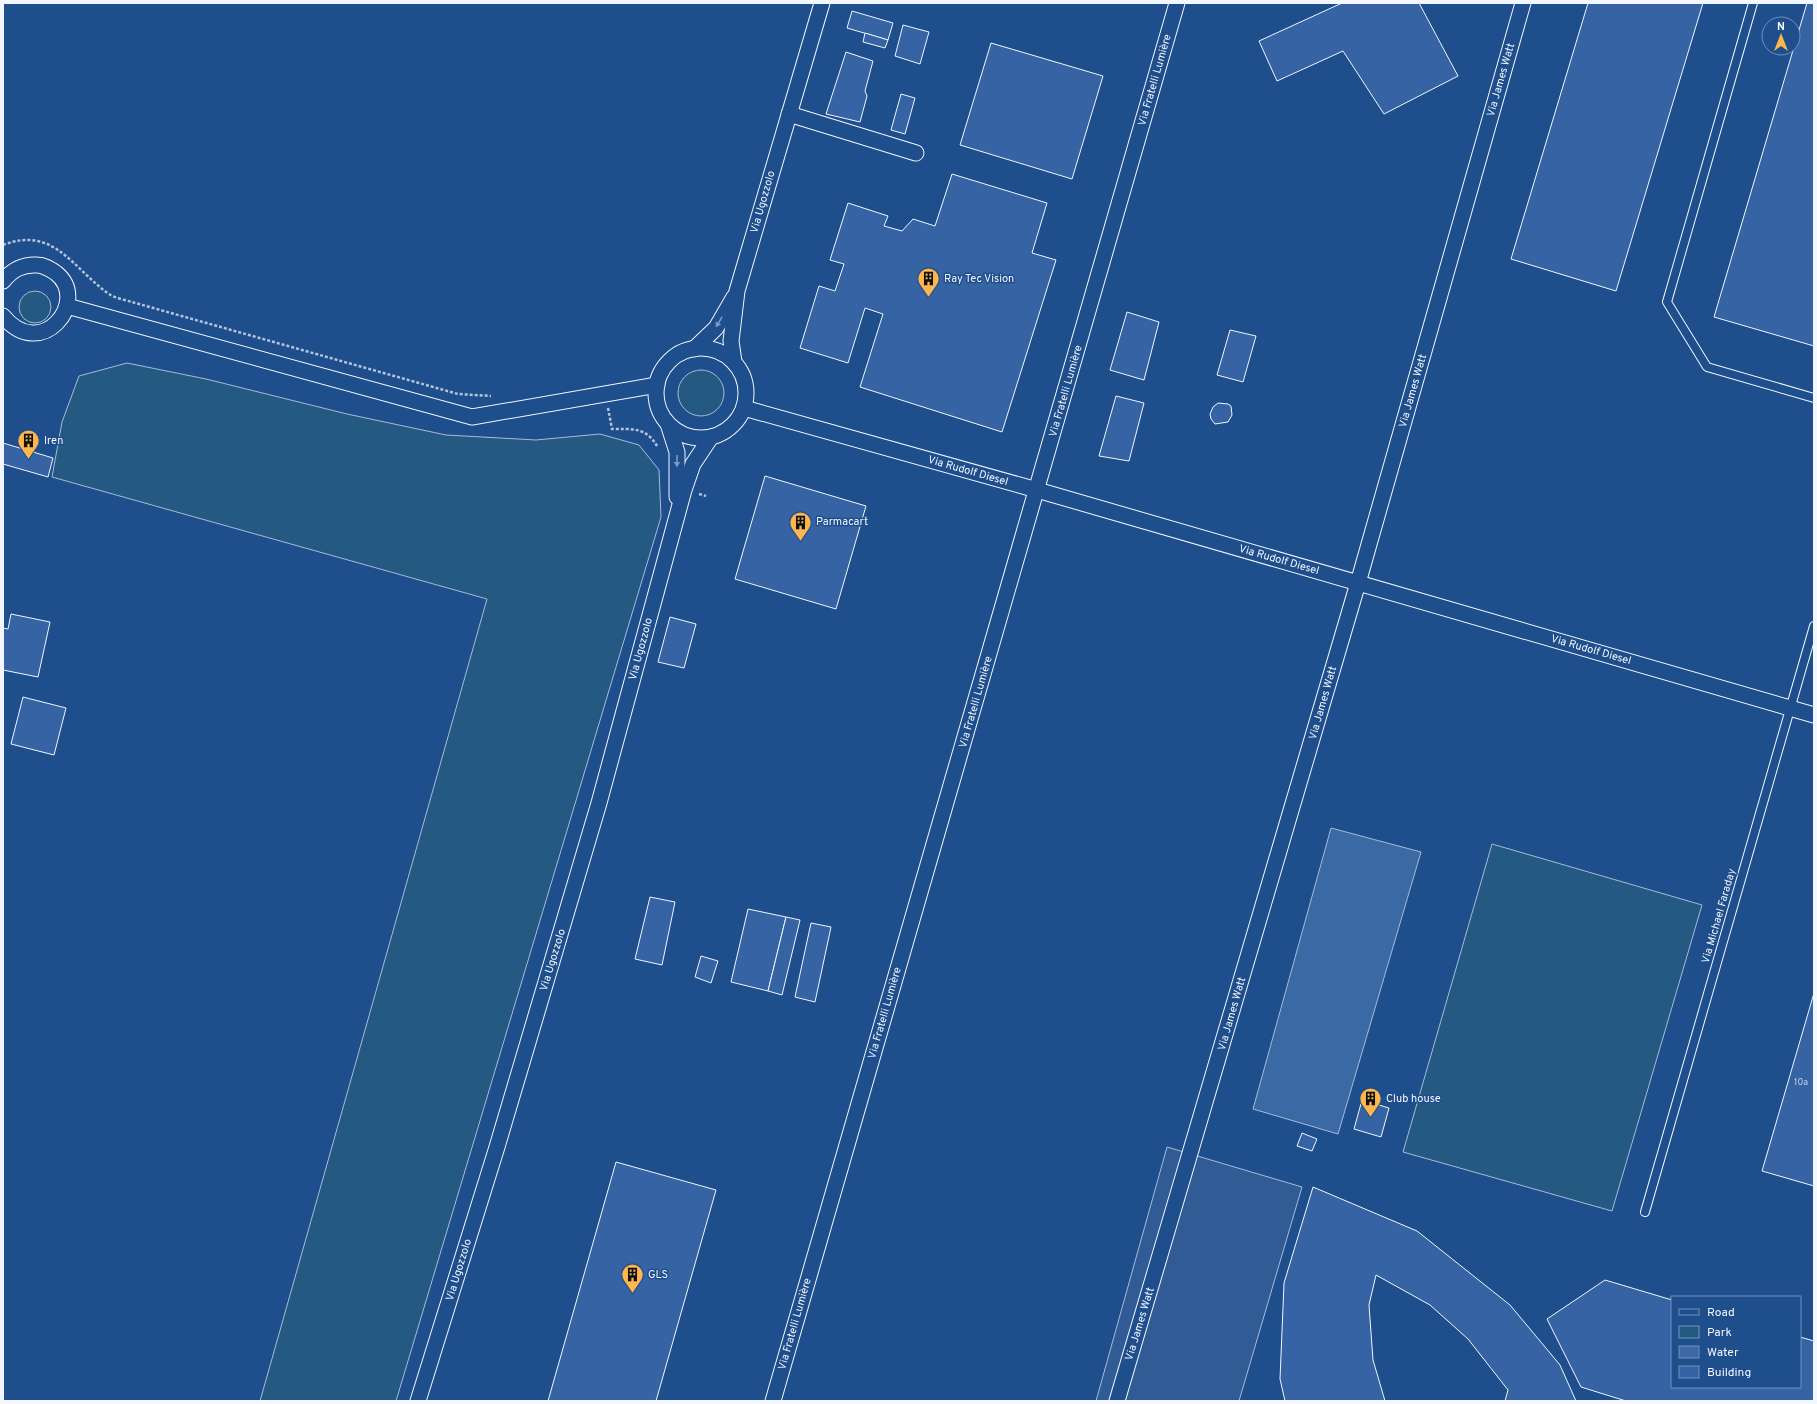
<svg xmlns="http://www.w3.org/2000/svg" width="1817" height="1404" font-family="Overpass,sans-serif">
<rect width="100%" height="100%" fill="#1f4e8c"/>
<g fill="#245a82" stroke="#a8bbd7">
<circle cx="35" cy="307" r="16"/>
<path d="M127 363 206 379 347 414 446 435 536 440 600 434 639 445 659 470 661 517 396 1401H260L487 599 52 477 62 422 79 376Z"/>
<circle cx="701" cy="393" r="23"/>
<path d="M1492 844 1702 905 1612 1211 1403 1152Z"/>
</g>
<path fill="#305b95" stroke="#a8bbd7" d="M1167 1147 1302 1187 1239 1401H1096Z"/>
<path fill="#3b69a3" stroke="#a8bbd7" d="M1331 828 1421 852 1338 1134 1253 1109Z"/>
<g fill="#3563a3" stroke="#f2f6ff">
<path d="M1342 3H1419L1458 76 1384 114 1343 51 1277 81 1259 41Z"/>
<path d="M1588 3H1703L1616 291 1511 259Z"/>
<path d="M1807 3H1814V346L1714 317Z"/>
<path d="M852 11 893 23 888 40 847 28Z"/>
<path d="M903 25 929 32 920 64 895 56Z"/>
<path d="M865 33 888 40 885 48 863 42Z"/>
<path d="M991 43 1103 76 1072 179 960 145Z"/>
<path d="M846 52 873 61 865 91 867 96 860 122 826 114Z"/>
<path d="M901 94 915 98 905 134 891 130Z"/>
<path d="M952 174 1047 203 1032 253 1056 260 1002 432 860 387 883 314 865 308 848 363 800 348 819 286 835 291 844 264 830 260 848 203 888 216 884 226 902 231 913 219 935 226Z"/>
<path d="M1127 312 1159 322 1144 380 1110 370Z"/>
<path d="M1230 330 1256 336 1243 382 1217 375Z"/>
<path d="M1116 396 1144 403 1129 461 1099 456Z"/>
<path d="M1218 403 1228 404 1231 406 1232 415 1228 422 1215 424 1211 419 1210 414 1213 407Z"/>
<path d="M3 443 53 458 48 477 3 464Z"/>
<path d="M765 476 866 506 836 609 735 579Z"/>
<path d="M11 614 50 622 38 677 3 670V628L8 629Z"/>
<path d="M670 617 696 624 684 668 658 662Z"/>
<path d="M23 697 66 708 54 755 11 744Z"/>
<path d="M650 897 675 902 662 965 635 959Z"/>
<path d="M748 909 786 917 768 991 731 982Z"/>
<path d="M786 917 800 920 782 995 768 991Z"/>
<path d="M811 923 831 927 815 1002 795 997Z"/>
<path d="M701 956 718 961 711 983 695 977Z"/>
<path d="M1814 993V1186L1762 1171Z"/>
<path d="M1362 1100 1389 1108 1381 1137 1354 1129Z"/>
<path d="M1302 1133 1317 1139 1312 1151 1297 1146Z"/>
<path d="M616 1162 716 1190 656 1401H548Z"/>
<path d="M1313 1187 1417 1231 1510 1305 1560 1365 1576 1401H1505L1508 1390 1468 1339 1430 1305 1376 1275 1369 1305 1373 1360 1385 1401H1285L1280 1379 1284 1283Z"/>
<path d="M1605 1280 1672 1300V1387H1800V1337L1814 1341V1401H1626L1581 1387 1547 1319Z"/>
</g>
<g fill="none" stroke-linecap="round" stroke-linejoin="round">
<defs>
<g id="lane">
<path d="M1753 3 1667 302 1707 367 1814 398"/>
<path d="M1645 1212 1814 626"/>
</g>
<g id="street">
<path d="M789 114 916 153"/>
<path d="M3 281C12 270 22 264 37 265 44 265 50 269 56 273 91 301 41 363 3 316"/>
<path d="M67 306 472 417 657 385"/>
<circle cx="701" cy="393" r="45"/>
<path d="M694 349 716 328 734 297"/>
<path d="M734 362 731 341 737 291 822 3"/>
<path d="M744 408 1037 490 1814 715"/>
<path d="M668 424 677 452V497"/>
<path d="M418 1401 497 1147 599 803 684 490 693 464 711 437"/>
<path d="M773 1401 1177 3"/>
<path d="M1117 1401 1358 583 1523 3"/>
</g>
</defs>
<use href="#lane" stroke="#f2f6ff" stroke-width="10"/>
<use href="#street" stroke="#f2f6ff" stroke-width="17"/>
<g stroke="#b3c4dc" stroke-width="2.5" stroke-dasharray="3 2" stroke-linecap="butt">
<path d="M3 245C54 225 73 269 109 294 115 298 125 300 132 302L458 394 491 396"/>
<path d="M608 408 612 429C632 429 646 427 657 446"/>
<path d="M699 494 706 496"/>
</g>
<use href="#lane" stroke="#1f4e8c" stroke-width="8"/>
<use href="#street" stroke="#1f4e8c" stroke-width="15"/>
</g>
<defs><path id="oneway-solid" d="M-6-.8H1V-3.2L6.5 0L1 3.2V.8H-6Z"/></defs>
<g fill="#7e9ac0">
<use href="#oneway-solid" transform="translate(719 322) rotate(121)"/>
<use href="#oneway-solid" transform="translate(677 461) rotate(91)"/>
</g>
<defs>
<symbol id="building-pin" viewBox="-11 -11 22 30"><path d="M0 17L-7.5 6A9.5 9.5 0 1 1 7.5 6Z" fill="#ffb74d" stroke="#1f4e8c"/><path d="M-4-6H4V6H1V3H-1V6H-4ZM-2.5-4.3h1.7v1.8h-1.7ZM.8-4.3h1.7v1.8H.8ZM-2.5-1h1.7V.8h-1.7ZM.8-1h1.7V.8H.8Z" fill="#111"/></symbol>
</defs>
<g fill-rule="evenodd">
<use href="#building-pin" x="916" y="266" width="25" height="34"/>
<use href="#building-pin" x="16" y="428" width="25" height="34"/>
<use href="#building-pin" x="788" y="510" width="25" height="34"/>
<use href="#building-pin" x="1358" y="1086" width="25" height="34"/>
<use href="#building-pin" x="620" y="1262" width="25" height="34"/>
</g>
<g text-anchor="middle" dominant-baseline="central" stroke-width="3" stroke-linejoin="round" paint-order="stroke">
<g font-size="9" fill="#c3d1e8">
<text x="1801" y="1082">10a</text>
</g>
<g font-size="11" fill="#f2f6ff" stroke="#1f4e8c">
<text transform="translate(1155 80) rotate(-74)">Via Fratelli Lumière</text>
<text transform="translate(1501 80) rotate(-74)">Via James Watt</text>
<text transform="translate(763 202) rotate(-74)">Via Ugozzolo</text>
<text transform="translate(1066 391) rotate(-74)">Via Fratelli Lumière</text>
<text transform="translate(1413 391) rotate(-74)">Via James Watt</text>
<text transform="translate(968 471) rotate(16)">Via Rudolf Diesel</text>
<text transform="translate(1279 560) rotate(16)">Via Rudolf Diesel</text>
<text transform="translate(641 649) rotate(-75)">Via Ugozzolo</text>
<text transform="translate(1591 650) rotate(16)">Via Rudolf Diesel</text>
<text transform="translate(976 702) rotate(-74)">Via Fratelli Lumière</text>
<text transform="translate(1323 703) rotate(-74)">Via James Watt</text>
<text transform="translate(1719 916) rotate(-74)">Via Michael Faraday</text>
<text transform="translate(553 960) rotate(-73)">Via Ugozzolo</text>
<text transform="translate(885 1013) rotate(-74)">Via Fratelli Lumière</text>
<text transform="translate(1232 1014) rotate(-74)">Via James Watt</text>
<text transform="translate(459 1270) rotate(-73)">Via Ugozzolo</text>
<text transform="translate(795 1324) rotate(-74)">Via Fratelli Lumière</text>
<text transform="translate(1140 1324) rotate(-73)">Via James Watt</text>
</g>
<g font-size="11" fill="#f2f6ff" stroke="#1f4e8c" text-anchor="start">
<text x="944" y="279">Ray Tec Vision</text>
<text x="44" y="441">Iren</text>
<text x="816" y="522">Parmacart</text>
<text x="1386" y="1099">Club house</text>
<text x="648" y="1275">GLS</text>
</g>
</g>
<rect width="1817" height="1404" fill="none" stroke="#f2f6ff" stroke-width="8"/>
<rect x="1671" y="1296" width="130" height="92" fill="#1f4e8c" stroke="#7391ba"/>
<rect x="1679" y="1309" width="20" height="6" fill="#1f4e8c" stroke="#7391ba"/>
<text x="1707" y="1316" font-size="12" fill="#f2f6ff">Road</text>
<rect x="1679" y="1326" width="20" height="12" fill="#245a82" stroke="#7391ba"/>
<text x="1707" y="1336" font-size="12" fill="#f2f6ff">Park</text>
<rect x="1679" y="1346" width="20" height="12" fill="#3b69a3" stroke="#7391ba"/>
<text x="1707" y="1356" font-size="12" fill="#f2f6ff">Water</text>
<rect x="1679" y="1366" width="20" height="12" fill="#3563a3" stroke="#7391ba"/>
<text x="1707" y="1376" font-size="12" fill="#f2f6ff">Building</text>
<g transform="translate(1781 36)"><circle r="19" fill="#1f4e8c" stroke="#7391ba"/>
<path d="M0-3L7 15L0 10L-7 15Z" fill="#ffb74d"/>
<text y="-6" font-size="11" font-weight="bold" text-anchor="middle" fill="#f2f6ff">N</text>
</g>
</svg>
